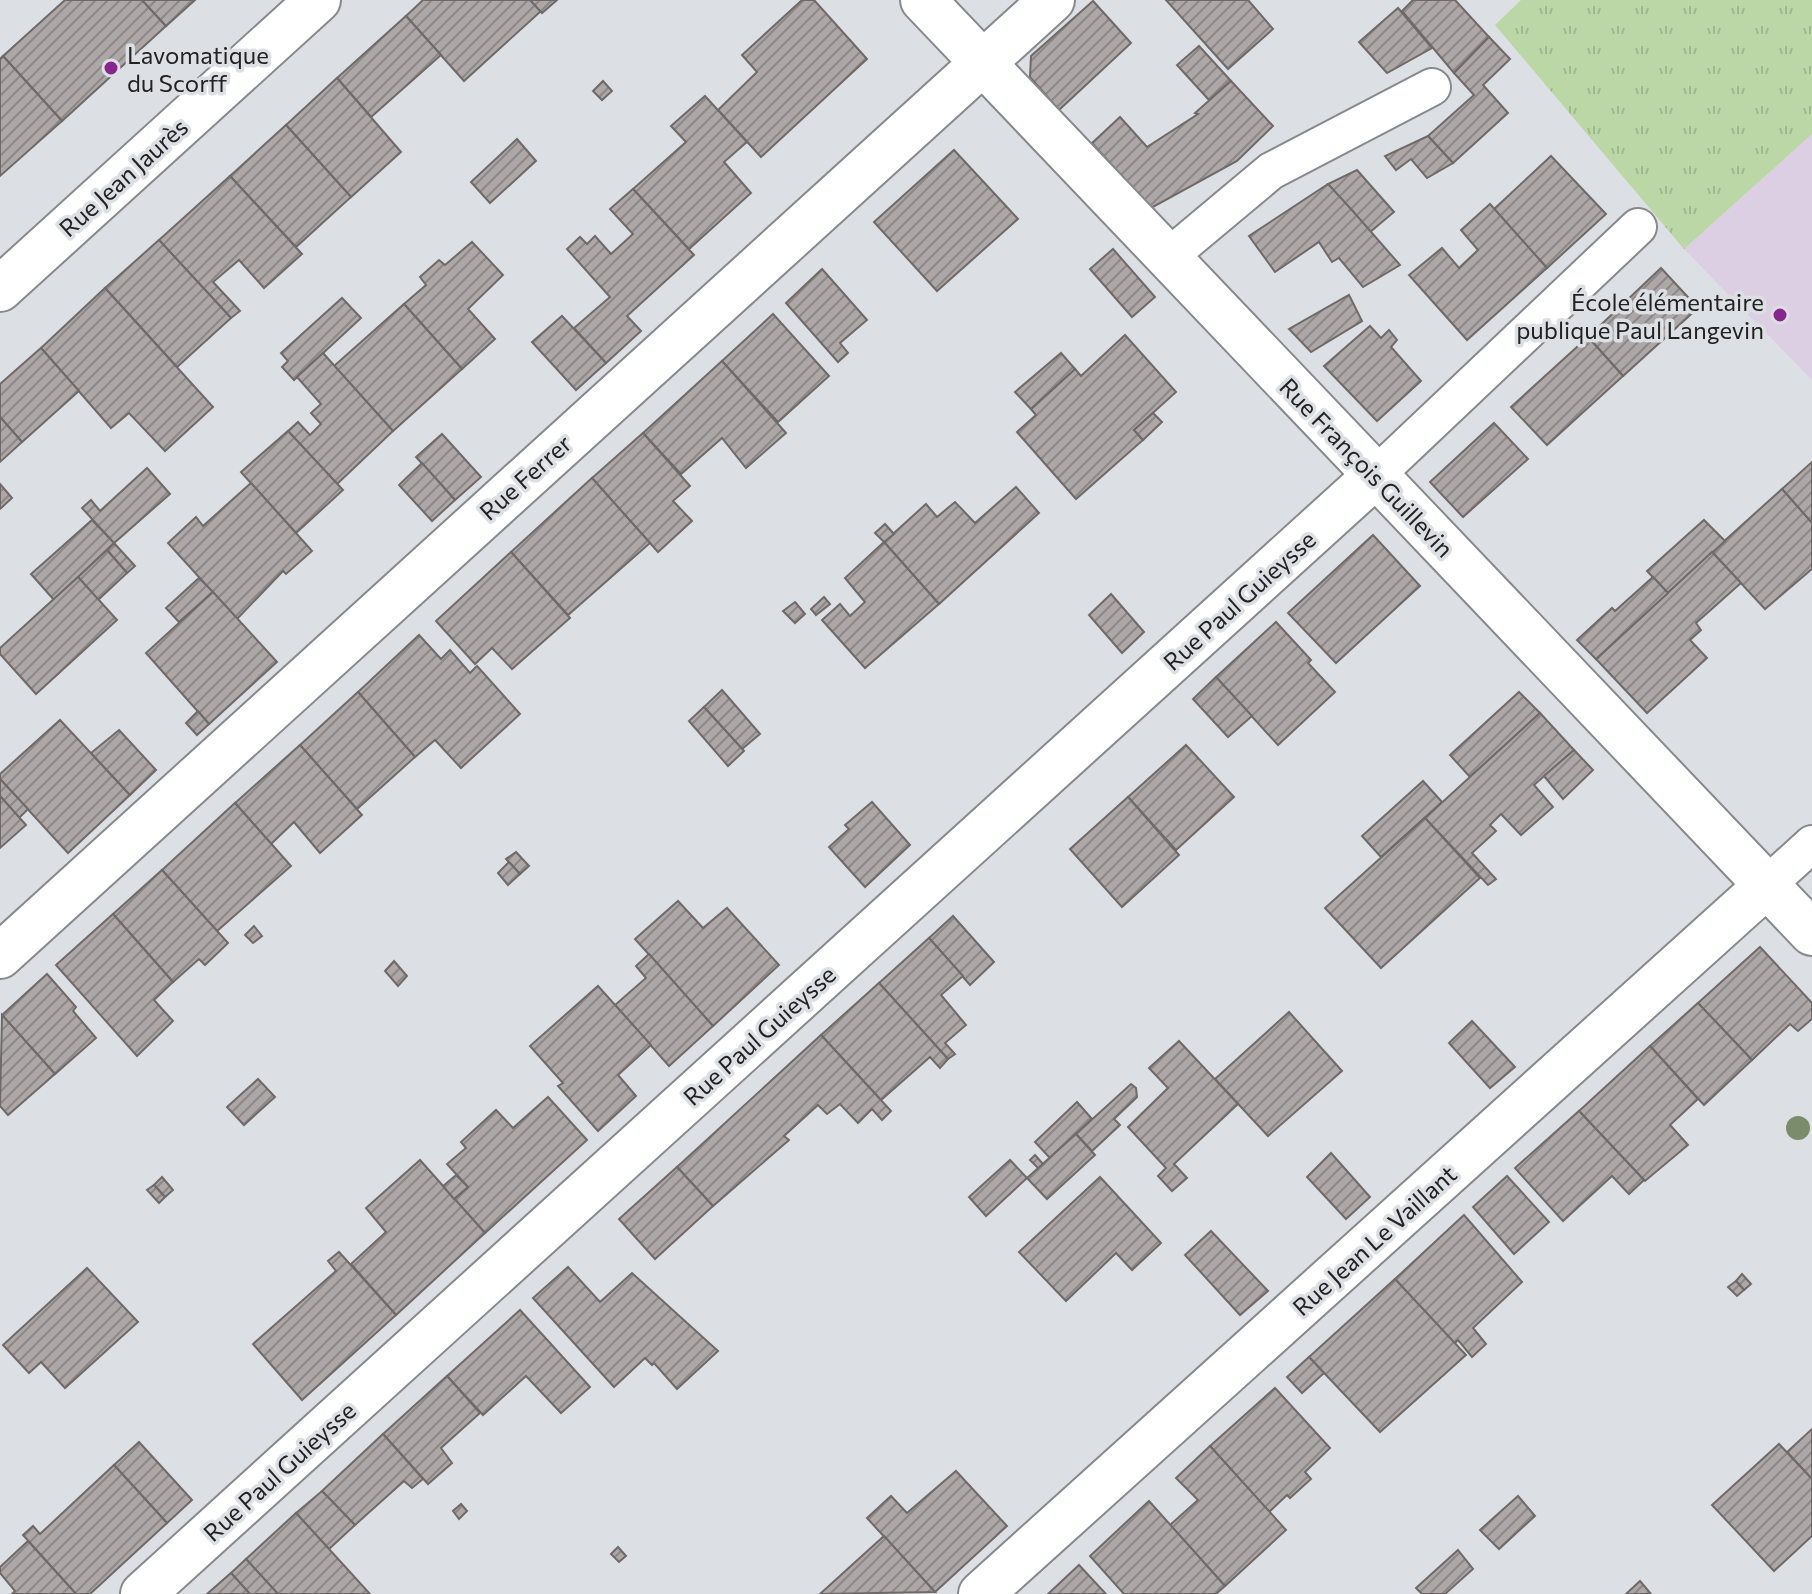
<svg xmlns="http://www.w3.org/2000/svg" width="1812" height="1594" font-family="Commissioner,sans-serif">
<defs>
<pattern id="grass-tufts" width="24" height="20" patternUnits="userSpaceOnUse" patternTransform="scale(2)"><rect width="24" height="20" fill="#bad7a5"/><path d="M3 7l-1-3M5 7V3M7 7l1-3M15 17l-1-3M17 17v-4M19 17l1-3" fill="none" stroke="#a0b88e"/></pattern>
<pattern id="building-hatch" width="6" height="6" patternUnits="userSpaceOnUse" patternTransform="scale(2)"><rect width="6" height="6" fill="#ada8a7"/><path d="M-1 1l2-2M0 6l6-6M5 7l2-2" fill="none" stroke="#8c8888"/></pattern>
</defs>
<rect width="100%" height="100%" fill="#dcdfe3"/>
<path fill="#dccfe3" d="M1812 134V380L1684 249Z"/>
<path fill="url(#grass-tufts)" d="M1521 0H1812V134L1684 249 1495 25Z"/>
<g fill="url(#building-hatch)" stroke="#6f6969" stroke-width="2">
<path d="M65 0H142L166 26 62 121 3 56Z"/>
<path d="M142 0H195L166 26Z"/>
<path d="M423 0H530L541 11 464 81 406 16Z"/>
<path d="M530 0H557L542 13Z"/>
<path d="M802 0H814L867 59 761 157 718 110 757 72 742 55Z"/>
<path d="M1166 0H1248L1273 29 1228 69Z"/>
<path d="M1413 0H1455L1489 37 1454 73 1402 11Z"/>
<path d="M1093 1 1131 43 1059 110 1030 77 1031 56Z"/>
<path d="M1398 8 1432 48 1387 73 1359 42Z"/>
<path d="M406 16 441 55 371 117 337 78Z"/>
<path d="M1489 37 1510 59 1483 85 1508 113 1453 163 1428 136 1474 95 1454 73Z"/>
<path d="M1199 46 1231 81 1209 100 1177 65Z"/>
<path d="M3 56 62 121 0 176V59Z"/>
<path d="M337 78 401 152 351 197 286 125Z"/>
<path d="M603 81 612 91 602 100 593 91Z"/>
<path d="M1231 81 1273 126 1237 161 1151 208 1092 143 1120 117 1147 147 1198 114 1195 113Z"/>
<path d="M705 96 747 142 724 162 751 193 689 249 633 189 686 142 671 126Z"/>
<path d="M286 125 351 197 296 247 230 176Z"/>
<path d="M1428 136 1453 163 1427 178 1411 159 1396 170 1385 156Z"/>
<path d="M517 139 536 161 490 203 471 182Z"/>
<path d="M954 150 1018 219 937 291 874 222Z"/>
<path d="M1551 156 1606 214 1547 268 1494 209Z"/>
<path d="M1357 170 1394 212 1370 232 1328 184Z"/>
<path d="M230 176 302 254 264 288 239 260 213 282 240 311 231 318 159 240Z"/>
<path d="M1328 184 1351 209 1400 265 1363 287 1339 258 1332 262 1319 242 1275 272 1249 236Z"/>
<path d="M633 189 694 255 627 316 641 331 606 363 574 328 610 297 567 249 580 237 587 244 595 236 611 254 633 234 610 209Z"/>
<path d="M1490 204 1547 268 1467 340 1409 275 1442 248 1459 268 1478 250 1461 230Z"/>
<path d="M159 240 231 318 177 367 105 288Z"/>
<path d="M472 242 503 275 468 309 495 339 462 369 404 304 426 285 420 277 439 260 445 265Z"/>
<path d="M1113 249 1155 297 1132 317 1090 269Z"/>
<path d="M1661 268 1698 308 1623 376 1588 337Z"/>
<path d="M822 269 867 320 840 343 848 353 838 362 786 303Z"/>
<path d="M105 288 213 407 165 451 129 413 111 428 41 348Z"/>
<path d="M1349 295 1362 321 1311 352 1289 329Z"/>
<path d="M342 298 361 318 294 380 282 367 288 361 281 353Z"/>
<path d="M404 304 462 369 393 431 334 366Z"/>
<path d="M773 314 829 376 778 422 722 361Z"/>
<path d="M562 316 606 363 576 390 532 342Z"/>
<path d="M1370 326 1381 338 1389 330 1397 340 1391 347 1421 381 1377 421 1324 366Z"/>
<path d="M1125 335 1176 392 1134 430 1143 440 1076 499 1017 432 1036 415 1031 409 1075 369 1081 376Z"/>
<path d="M1588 337 1623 376 1547 445 1511 407Z"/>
<path d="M41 348 79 391 22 442 0 417V384Z"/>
<path d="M323 353 393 431 337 484 288 431 298 422 310 435 321 424 311 413 321 404 297 377Z"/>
<path d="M1061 353 1075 369 1031 409 1015 392Z"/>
<path d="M722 361 786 433 746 468 722 438 681 474 643 433Z"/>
<path d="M1153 413 1162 422 1143 440 1134 430Z"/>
<path d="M0 417 22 442 0 462Z"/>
<path d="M1494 423 1528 459 1463 517 1430 482Z"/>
<path d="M288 431 343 490 296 533 241 472Z"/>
<path d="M643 433 690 486 673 501 692 521 658 552 592 478Z"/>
<path d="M442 434 481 477 455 500 416 457Z"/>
<path d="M1812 462V523L1782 489Z"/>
<path d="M422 463 455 500 432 521 399 485Z"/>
<path d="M147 468 170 494 114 543 82 508 91 500 100 511Z"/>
<path d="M592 478 650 543 568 615 511 552Z"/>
<path d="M251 483 312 551 286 574 283 571 237 619 168 543 196 517 203 526Z"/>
<path d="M0 484 12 498 0 509Z"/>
<path d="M1016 487 1039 513 939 604 884 542 926 504 937 517 955 502 975 523Z"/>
<path d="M1782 489 1812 523V569L1765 609 1712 552Z"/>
<path d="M92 520 114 543 54 600 31 574Z"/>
<path d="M1704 520 1725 541 1668 593 1647 571Z"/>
<path d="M885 524 894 534 884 542 875 533Z"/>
<path d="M1373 535 1420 586 1336 663 1288 613Z"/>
<path d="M884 542 939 604 865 668 822 620 840 604 850 616 865 602 845 578Z"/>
<path d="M114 543 135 566 127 573 107 550Z"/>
<path d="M107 550 127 573 98 600 78 577Z"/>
<path d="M511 552 570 618 512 669 492 648 475 664 436 621Z"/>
<path d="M1712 552 1741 583 1696 623 1701 630 1690 640 1707 658 1647 713 1596 659Z"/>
<path d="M78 577 117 620 36 694 0 654V648Z"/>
<path d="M1653 577 1668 593 1596 659 1577 640 1612 608 1615 611Z"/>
<path d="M199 578 213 592 179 622 166 608Z"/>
<path d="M213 592 277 662 209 724 146 653Z"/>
<path d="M1111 594 1144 632 1122 653 1089 615Z"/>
<path d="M824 597 830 604 816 615 811 609Z"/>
<path d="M795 602 805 614 795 623 783 611Z"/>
<path d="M1276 622 1311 660 1308 663 1335 692 1278 745 1216 677Z"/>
<path d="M419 635 441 659 450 650 470 673 477 666 520 714 461 768 435 740 415 757 358 692Z"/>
<path d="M1216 677 1252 716 1228 737 1193 699Z"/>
<path d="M722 690 760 734 742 749 704 707Z"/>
<path d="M358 692 415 757 357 809 300 745Z"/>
<path d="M1519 692 1540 713 1470 777 1450 755Z"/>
<path d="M704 707 744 751 728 766 689 721Z"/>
<path d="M198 711 209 724 197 735 186 723Z"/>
<path d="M1540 713 1574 750 1534 785 1553 807 1521 835 1501 814 1490 825 1496 831 1472 853 1496 879 1488 885 1425 818Z"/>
<path d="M60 720 130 795 68 853 0 779V774Z"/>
<path d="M119 730 156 770 130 795 91 753Z"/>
<path d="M300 745 362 815 320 853 294 822 271 844 235 803Z"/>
<path d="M1186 745 1234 797 1176 850 1128 797Z"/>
<path d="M1574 750 1593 770 1563 799 1544 776Z"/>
<path d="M0 779 28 809 19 818 0 796Z"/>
<path d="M1423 781 1442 802 1381 857 1362 836Z"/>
<path d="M0 796 26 825 0 848Z"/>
<path d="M1128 797 1179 855 1122 907 1070 849Z"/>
<path d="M872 802 910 845 865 887 829 847 849 829 845 825Z"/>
<path d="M235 803 291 866 217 931 162 870Z"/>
<path d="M1425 818 1480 878 1381 968 1325 908Z"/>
<path d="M516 852 529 866 520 874 506 859Z"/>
<path d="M509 862 520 874 508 885 498 873Z"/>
<path d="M162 870 228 943 205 965 199 959 173 982 113 914Z"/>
<path d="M678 901 703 928 727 908 779 965 713 1026 635 939Z"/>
<path d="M113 914 173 982 154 1000 173 1021 137 1056 56 965Z"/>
<path d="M953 916 994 962 970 985 929 938Z"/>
<path d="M254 926 262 936 253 943 245 935Z"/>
<path d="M929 938 963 976 941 995 966 1025 945 1043 955 1054 948 1059 879 983Z"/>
<path d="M1760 947 1812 1003V1019L1798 1031 1790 1024 1752 1060 1698 1003Z"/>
<path d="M649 954 713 1026 669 1066 615 1005 646 978 636 966Z"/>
<path d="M394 961 407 976 398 986 385 971Z"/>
<path d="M47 974 76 1007 73 1011 96 1038 55 1074 2 1015Z"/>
<path d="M879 983 948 1059 940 1068 930 1057 881 1100 821 1035Z"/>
<path d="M598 986 651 1045 618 1075 636 1096 598 1131 558 1086 563 1083 530 1046Z"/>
<path d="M1698 1003 1752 1060 1704 1105 1650 1046Z"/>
<path d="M1289 1012 1342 1071 1268 1136 1215 1079Z"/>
<path d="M2 1015 55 1074 8 1115 0 1106Z"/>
<path d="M1472 1021 1515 1067 1490 1088 1449 1043Z"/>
<path d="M821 1035 891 1111 882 1120 872 1109 858 1123 840 1104 827 1114 818 1105 784 1136 789 1140 713 1206 677 1167Z"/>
<path d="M1179 1041 1238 1104 1174 1164 1187 1178 1172 1191 1158 1176 1166 1168 1128 1127 1168 1088 1149 1068Z"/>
<path d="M1650 1046 1698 1099 1670 1125 1688 1145 1645 1181 1579 1111Z"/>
<path d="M258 1079 275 1097 244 1125 227 1107Z"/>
<path d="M1131 1084 1136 1088 1137 1097 1114 1119 1120 1125 1092 1151 1076 1134Z"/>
<path d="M548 1097 587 1140 485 1233 454 1199 468 1187 447 1164 466 1148 461 1142 496 1110 513 1128Z"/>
<path d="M1077 1102 1092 1119 1050 1158 1035 1142Z"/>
<path d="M1579 1111 1644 1180 1629 1194 1612 1176 1563 1221 1515 1168Z"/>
<path d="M1076 1134 1095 1155 1047 1199 1027 1178Z"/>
<path d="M1331 1153 1370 1197 1346 1219 1307 1177Z"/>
<path d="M1035 1155 1043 1164 1038 1168 1030 1160Z"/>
<path d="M420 1160 485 1233 396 1315 351 1264 386 1232 366 1208Z"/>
<path d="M1010 1160 1027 1178 986 1216 969 1197Z"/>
<path d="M677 1167 713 1206 655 1259 619 1219Z"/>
<path d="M456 1175 468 1187 454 1199 443 1186Z"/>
<path d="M1507 1176 1549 1222 1514 1254 1473 1207Z"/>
<path d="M162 1177 173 1190 165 1197 154 1185Z"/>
<path d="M1100 1177 1161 1243 1132 1270 1116 1253 1066 1301 1019 1252Z"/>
<path d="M154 1185 165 1197 159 1203 147 1190Z"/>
<path d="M1464 1215 1522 1282 1473 1328 1486 1344 1472 1357 1458 1340 1454 1344 1395 1279Z"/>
<path d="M1211 1231 1268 1291 1240 1315 1185 1255Z"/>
<path d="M339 1252 396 1315 302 1400 253 1344 336 1271 328 1261Z"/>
<path d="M568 1267 600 1302 632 1273 718 1351 677 1389 654 1363 652 1365 645 1358 614 1387 533 1298Z"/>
<path d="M87 1268 138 1322 65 1388 41 1362 29 1373 3 1345Z"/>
<path d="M1742 1274 1751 1284 1744 1290 1736 1281Z"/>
<path d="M1395 1279 1466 1355 1380 1432 1309 1357Z"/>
<path d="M1736 1281 1744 1290 1737 1296 1728 1287Z"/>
<path d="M520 1310 590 1387 561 1413 526 1376 483 1415 447 1376Z"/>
<path d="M1309 1357 1324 1373 1302 1393 1287 1377Z"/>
<path d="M447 1376 480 1413 441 1448 452 1463 428 1484 383 1434Z"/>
<path d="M1275 1388 1330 1448 1305 1472 1311 1479 1290 1498 1287 1495 1269 1512 1210 1446Z"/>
<path d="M1812 1429V1479L1787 1452Z"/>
<path d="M383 1434 423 1479 412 1488 404 1481 355 1525 322 1491Z"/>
<path d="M139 1442 192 1500 167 1523 114 1465Z"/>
<path d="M1779 1444 1812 1479V1536L1774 1571 1712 1505Z"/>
<path d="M1210 1446 1286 1530 1225 1586 1170 1525 1198 1500 1176 1478Z"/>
<path d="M114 1465 167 1523 90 1594H76L23 1535 33 1526 40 1534Z"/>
<path d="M956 1471 1007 1526 935 1592 867 1518 891 1496 907 1513Z"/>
<path d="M322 1491 355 1525 329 1549 296 1513Z"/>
<path d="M1518 1496 1535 1516 1499 1549 1480 1530Z"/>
<path d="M1149 1501 1225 1586 1216 1594H1124L1090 1556Z"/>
<path d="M461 1504 467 1511 459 1519 453 1511Z"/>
<path d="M296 1513 329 1549 370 1594H278L246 1559Z"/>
<path d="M884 1536 935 1592 820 1594Z"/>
<path d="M28 1541 76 1594H12L15 1591 0 1573V1567Z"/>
<path d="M618 1547 626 1556 619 1562 611 1554Z"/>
<path d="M1458 1550 1473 1569 1445 1594H1422L1416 1588Z"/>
<path d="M246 1559 278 1594H250L231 1573Z"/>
<path d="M1079 1565 1106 1594H1048Z"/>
<path d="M231 1573 250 1594H207Z"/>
<path d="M1640 1581 1651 1594H1626Z"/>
</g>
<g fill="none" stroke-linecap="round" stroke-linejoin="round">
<defs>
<g id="lane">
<path d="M1167 258 1271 171 1432 87"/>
<path d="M1375 476 1638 227"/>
<path d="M1767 885 1812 844"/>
</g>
<g id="street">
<path d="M923 0 1812 933"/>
<path d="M0 956 1052 0"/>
<path d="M143 1594 1375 476"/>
<path d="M981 1594 1767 885"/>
</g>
<path id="secondary" d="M0 289 318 0"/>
</defs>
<use href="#lane" stroke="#87898d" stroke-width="40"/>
<use href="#street" stroke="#87898d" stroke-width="48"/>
<use href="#secondary" stroke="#87898d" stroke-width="48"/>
<use href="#lane" stroke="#fff" stroke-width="36"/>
<use href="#street" stroke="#fff" stroke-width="44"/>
<use href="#secondary" stroke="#fff" stroke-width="44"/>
</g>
<circle fill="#7b8c6d" cx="1798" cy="1128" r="12"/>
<g fill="#88268e" stroke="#dcdfe3" stroke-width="3">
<circle cx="111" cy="68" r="8"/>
<circle cx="1780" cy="315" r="8"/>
</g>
<g text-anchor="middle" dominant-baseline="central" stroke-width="7" stroke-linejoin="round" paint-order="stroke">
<g font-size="24" fill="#212223" stroke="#dcdfe3" text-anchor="start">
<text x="127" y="54">Lavomatique<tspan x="127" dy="28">du Scorff</tspan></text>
<text x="1764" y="301" text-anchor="end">École élémentaire<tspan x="1764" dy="28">publique Paul Langevin</tspan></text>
</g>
<g font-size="24" fill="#212223" stroke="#dcdfe3">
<text transform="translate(123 177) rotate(-42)">Rue Jean Jaurès</text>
<text transform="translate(1367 467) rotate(46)">Rue François Guillevin</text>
<text transform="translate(525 477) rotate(-42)">Rue Ferrer</text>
<text transform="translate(1239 600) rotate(-42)">Rue Paul Guieysse</text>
<text transform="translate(759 1035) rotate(-42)">Rue Paul Guieysse</text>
<text transform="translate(1374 1240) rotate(-42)">Rue Jean Le Vaillant</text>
<text transform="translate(279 1471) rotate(-42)">Rue Paul Guieysse</text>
</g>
</g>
</svg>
